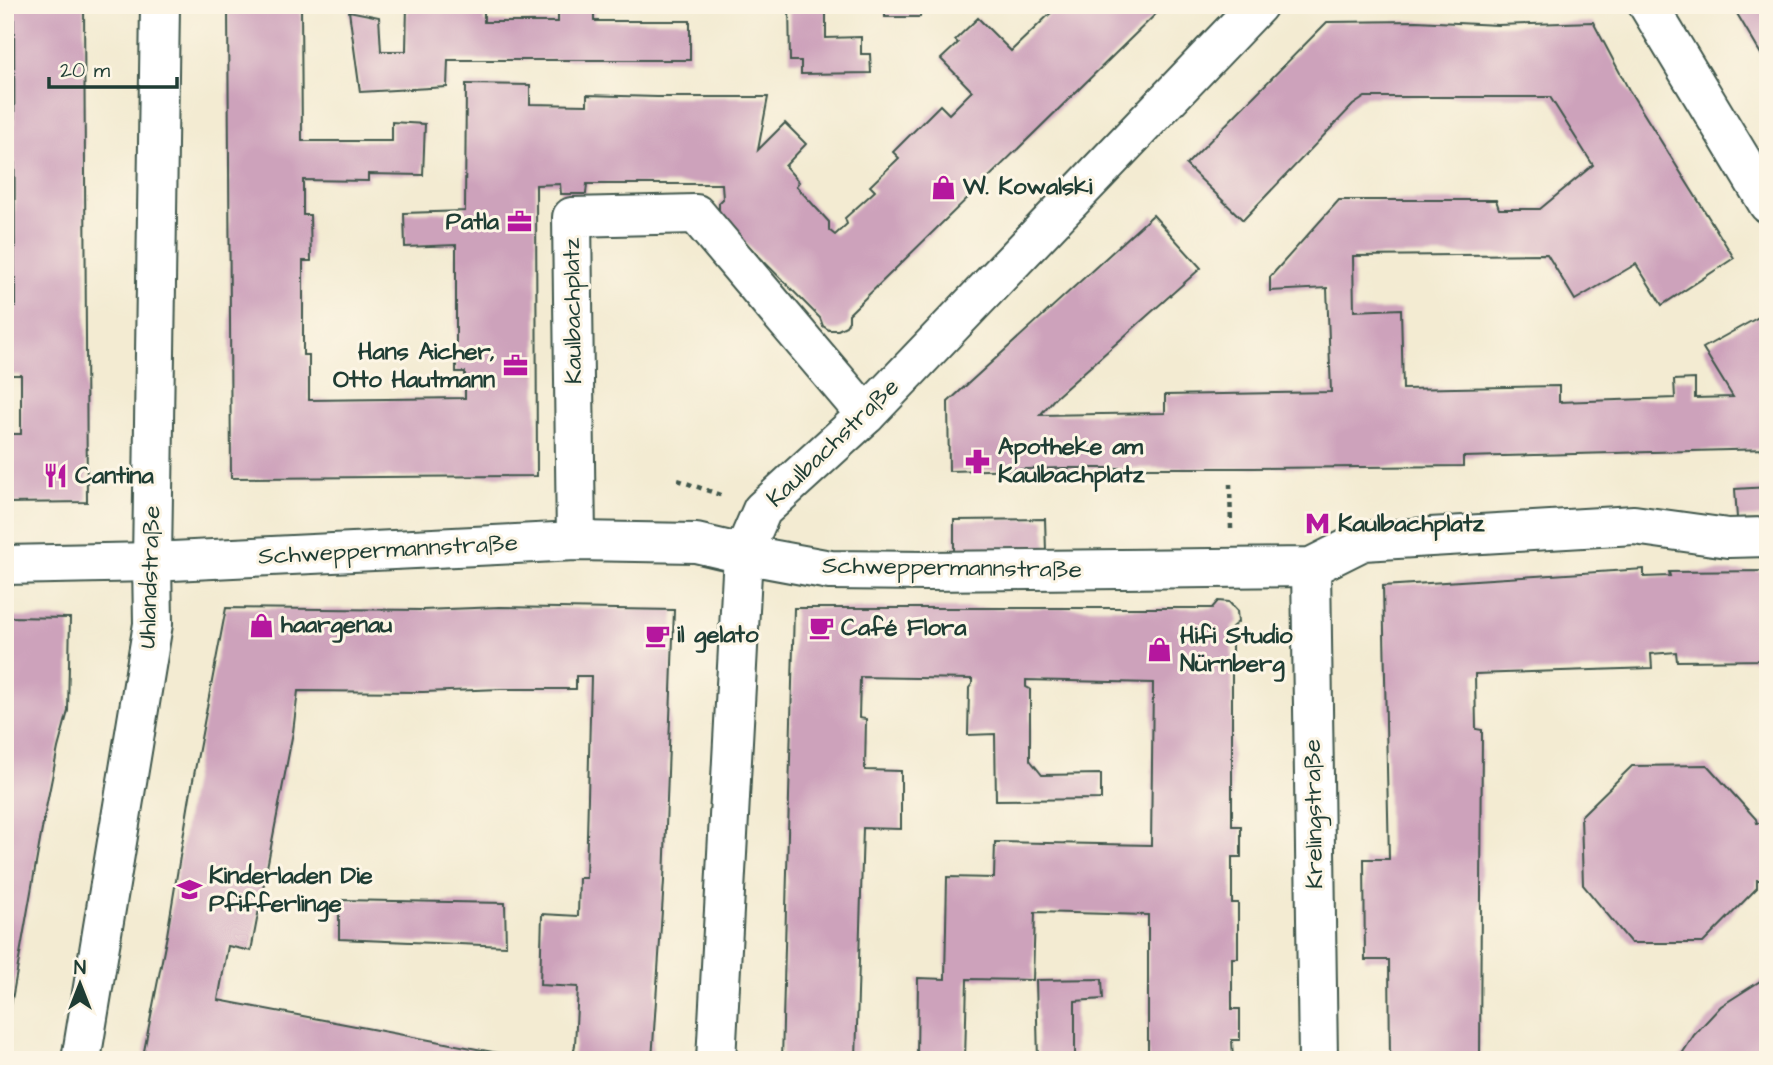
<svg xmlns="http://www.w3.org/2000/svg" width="1773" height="1065" font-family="'Architects Daughter',sans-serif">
<rect width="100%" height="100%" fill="#fcf5e5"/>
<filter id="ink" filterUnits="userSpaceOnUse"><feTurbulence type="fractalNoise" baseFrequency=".0143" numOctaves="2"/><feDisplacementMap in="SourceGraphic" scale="14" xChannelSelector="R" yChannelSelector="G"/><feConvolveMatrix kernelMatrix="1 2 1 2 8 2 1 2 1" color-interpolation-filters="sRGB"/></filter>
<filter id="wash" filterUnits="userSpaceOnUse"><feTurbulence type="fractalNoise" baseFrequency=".00686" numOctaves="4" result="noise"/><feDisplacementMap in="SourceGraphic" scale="28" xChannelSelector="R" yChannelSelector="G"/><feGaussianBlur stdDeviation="1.57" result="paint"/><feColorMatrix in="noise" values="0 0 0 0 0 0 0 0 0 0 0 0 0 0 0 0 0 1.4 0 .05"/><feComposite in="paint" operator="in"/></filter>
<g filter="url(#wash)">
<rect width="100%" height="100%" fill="#f3ebd2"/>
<g id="blocks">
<g fill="#cda2bb">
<path d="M14 5H84L87 502 5 503V434H21V375H5V307H15Z"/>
<path d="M228 5H301L302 141H392V122L425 124 423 175 368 174V181L303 180V215H310L311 261H303V355H309V400L465 398V372H456V245L405 247 404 213 465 211 466 84 530 85V104L587 105V95L657 97H768L758 150 785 123 806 144 785 166 799 182 796 186 829 222V230L835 235 847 224 845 218 875 191 870 186 899 158 893 152 940 105 949 114 972 91 941 59 958 43 955 40 978 18 1011 51 1059 5H1165L849 314V321L846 326 838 330H829L823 326 820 318 719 216V203L723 199 722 184H587L586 194H561L560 184 536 185 537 476 231 478Z"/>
<path d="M407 5H484V22H558V5H594V21H690V60H448L447 87 360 92 349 11 379 17 381 51H406Z"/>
<path d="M789 5H826V38L861 37V54H870L871 73 801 74V61H790Z"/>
<path d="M885 5H921L920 17H885Z"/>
<path d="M1732 5H1768V66L1739 17Z"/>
<path d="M1416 21 1498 25 1593 22 1629 90 1734 258 1662 305 1636 264 1575 300 1547 254 1353 256 1354 311 1401 309 1403 389 1559 386V402L1675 398 1674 380 1695 379V398L1733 397 1703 348 1766 313 1768 316V449L1463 457V466L1252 468H1065L949 471 948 402 1153 215 1201 268 1055 398 1040 415 1165 413V395L1331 392 1327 288 1270 291V277L1339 200H1496L1499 209H1540L1593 165 1550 97H1365L1353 105 1243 220 1186 165 1327 22Z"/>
<path d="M1768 487V517L1737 518 1735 489Z"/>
<path d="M1045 519 1046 551 954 552V520Z"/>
<path d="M1644 569V577L1670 576 1669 572 1768 571V660L1677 661 1676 652 1651 654 1652 668 1475 674 1476 729 1482 730 1480 1060H1390L1389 960H1365L1364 859H1389L1383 586Z"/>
<path d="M1218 601 1229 602 1237 611 1238 622 1232 627V826H1241V857H1232V903H1238V958H1232V1009H1240V1040H1232L1233 1060H1148V915L1035 912 1033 980 967 979 965 1060H917L918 978 945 979 947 877 994 878 995 842 1151 845 1153 683 1026 680V687L1030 689V760L1042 775 1101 774V799L996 800 995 734 968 735 969 688 972 684V679L860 677 859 718 866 719 865 770 901 771V829L863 828 856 1059 782 1060 794 608H1212Z"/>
<path d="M500 607 674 610 664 881 652 1060H572L575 1045 578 987 540 985 542 914 578 916 579 878H586L591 676H576V689H501L423 692 298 691 293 732 251 951 228 946 218 1000 525 1058V1060H149L144 1051 167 935 190 796 226 608 422 610Z"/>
<path d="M5 617 70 618 68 711 58 748 44 818 7 1028H5Z"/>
<path d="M1707 765 1756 819 1757 823H1768V880H1757V888L1703 943H1631L1583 885 1581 816 1632 766Z"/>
<path d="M339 900 505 903 506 946 339 939Z"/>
<path d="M1768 976V1060H1678L1694 1035 1721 1006Z"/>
<path d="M1102 979 1103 999 1075 1001V1060H1038L1036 980Z"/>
</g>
</g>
</g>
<g filter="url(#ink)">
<use href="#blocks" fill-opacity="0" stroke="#3f574c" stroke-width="2"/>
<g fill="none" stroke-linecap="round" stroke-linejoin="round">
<defs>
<g id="minor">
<path d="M1648 5 1768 204"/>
<path d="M576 541 572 217 696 214 866 415"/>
<path d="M5 565 152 562 576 541 696 543 743 554 830 570 927 571 1311 567 1363 541 1634 525 1728 538 1768 537"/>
<path d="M1311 567 1318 1060"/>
<path d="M81 1060 153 624 152 562 160 5"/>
<path d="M716 1060 743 554 762 510 866 415 1258 5"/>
</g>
</defs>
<use href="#minor" stroke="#3f574c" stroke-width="42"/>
<g stroke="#3f574c" stroke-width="4.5" stroke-dasharray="5 5" stroke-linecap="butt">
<path d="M678 480 723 496"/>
<path d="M1230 484 1231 529"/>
</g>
<use href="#minor" stroke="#fff" stroke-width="38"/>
</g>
</g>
<defs>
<symbol id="shop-bare" viewBox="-9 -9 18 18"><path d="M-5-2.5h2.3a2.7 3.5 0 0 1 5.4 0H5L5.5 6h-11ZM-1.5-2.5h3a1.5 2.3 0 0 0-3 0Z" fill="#b5179e" stroke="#fcf5e5" stroke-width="2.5" paint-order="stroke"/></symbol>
<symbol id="office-bare" viewBox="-9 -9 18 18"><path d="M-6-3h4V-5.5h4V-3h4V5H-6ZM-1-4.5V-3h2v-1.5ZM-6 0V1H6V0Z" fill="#b5179e" stroke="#fcf5e5" stroke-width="2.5" paint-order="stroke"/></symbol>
<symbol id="pharmacy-bare" viewBox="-9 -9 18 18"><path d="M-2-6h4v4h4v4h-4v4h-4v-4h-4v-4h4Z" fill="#b5179e" stroke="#fcf5e5" stroke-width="2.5" paint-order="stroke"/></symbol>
<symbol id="restaurant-bare" viewBox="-9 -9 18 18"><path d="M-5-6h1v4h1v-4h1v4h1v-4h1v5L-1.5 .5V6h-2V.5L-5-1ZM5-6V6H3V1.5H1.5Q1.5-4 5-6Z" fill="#b5179e" stroke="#fcf5e5" stroke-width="2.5" paint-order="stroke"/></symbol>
<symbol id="metro-bare" viewBox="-9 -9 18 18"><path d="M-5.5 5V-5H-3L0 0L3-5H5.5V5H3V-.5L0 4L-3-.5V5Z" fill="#b5179e" stroke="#fcf5e5" stroke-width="2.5" paint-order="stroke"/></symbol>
<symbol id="cafe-bare" viewBox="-9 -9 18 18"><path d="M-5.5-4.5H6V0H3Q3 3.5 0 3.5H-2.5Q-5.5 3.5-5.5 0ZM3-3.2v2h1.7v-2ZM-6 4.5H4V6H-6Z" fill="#b5179e" stroke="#fcf5e5" stroke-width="2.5" paint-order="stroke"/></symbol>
<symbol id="school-bare" viewBox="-9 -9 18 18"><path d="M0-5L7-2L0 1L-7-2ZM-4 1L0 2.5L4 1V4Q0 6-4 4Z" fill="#b5179e" stroke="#fcf5e5" stroke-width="2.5" paint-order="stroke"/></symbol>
</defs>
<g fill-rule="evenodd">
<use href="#shop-bare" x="926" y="170" width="35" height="35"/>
<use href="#office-bare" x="502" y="204" width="35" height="35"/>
<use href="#office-bare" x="498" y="348" width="35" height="35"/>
<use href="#pharmacy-bare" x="960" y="444" width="35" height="35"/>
<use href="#restaurant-bare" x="38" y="458" width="35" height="35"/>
<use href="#metro-bare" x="1300" y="506" width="35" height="35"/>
<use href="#shop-bare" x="244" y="608" width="35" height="35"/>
<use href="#cafe-bare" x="804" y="610" width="35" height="35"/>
<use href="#cafe-bare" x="640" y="618" width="35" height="35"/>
<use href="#shop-bare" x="1142" y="632" width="35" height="35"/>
<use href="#school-bare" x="172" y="872" width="35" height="35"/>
</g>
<g text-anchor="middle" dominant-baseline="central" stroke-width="6" stroke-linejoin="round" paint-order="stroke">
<g font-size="24" font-weight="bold" fill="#1f3d34" stroke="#fcf5e5" text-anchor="start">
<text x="963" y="187">W. Kowalski</text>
<text x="499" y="222" text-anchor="end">Patla</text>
<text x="495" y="352" text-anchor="end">Hans Aicher,<tspan x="495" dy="28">Otto Hautmann</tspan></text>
<text x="998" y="447">Apotheke am<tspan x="998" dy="28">Kaulbachplatz</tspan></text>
<text x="75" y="476">Cantina</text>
<text x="1338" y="524">Kaulbachplatz</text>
<text x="281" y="625">haargenau</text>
<text x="841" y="628">Café Flora</text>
<text x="677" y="635">il gelato</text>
<text x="1180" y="636">Hifi Studio<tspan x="1180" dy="28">Nürnberg</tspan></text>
<text x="209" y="876">Kinderladen Die<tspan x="209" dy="28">Pfifferlinge</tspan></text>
</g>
<g font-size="24" fill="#1f3d34" stroke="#fcf5e5">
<text transform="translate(573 311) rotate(-91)">Kaulbachplatz</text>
<text transform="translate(833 443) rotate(-44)">Kaulbachstraße</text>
<text transform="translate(388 550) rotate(-3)">Schweppermannstraße</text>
<text transform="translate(952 568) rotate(1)">Schweppermannstraße</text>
<text transform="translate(150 577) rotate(-88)">Uhlandstraße</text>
<text transform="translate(1314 814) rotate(-91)">Krelingstraße</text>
</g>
</g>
<rect width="1773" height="1065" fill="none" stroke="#fcf5e5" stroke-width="28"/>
<g transform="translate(80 984)" stroke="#fcf5e5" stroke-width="5" paint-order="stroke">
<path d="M0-5L12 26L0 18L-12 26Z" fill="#1f3d34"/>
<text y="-10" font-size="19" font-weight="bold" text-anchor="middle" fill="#1f3d34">N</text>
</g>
<path d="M49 77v10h128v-10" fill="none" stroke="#1f3d34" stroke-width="3.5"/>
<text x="60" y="77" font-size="21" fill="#1f3d34" stroke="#fcf5e5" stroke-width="5" paint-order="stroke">20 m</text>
</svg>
